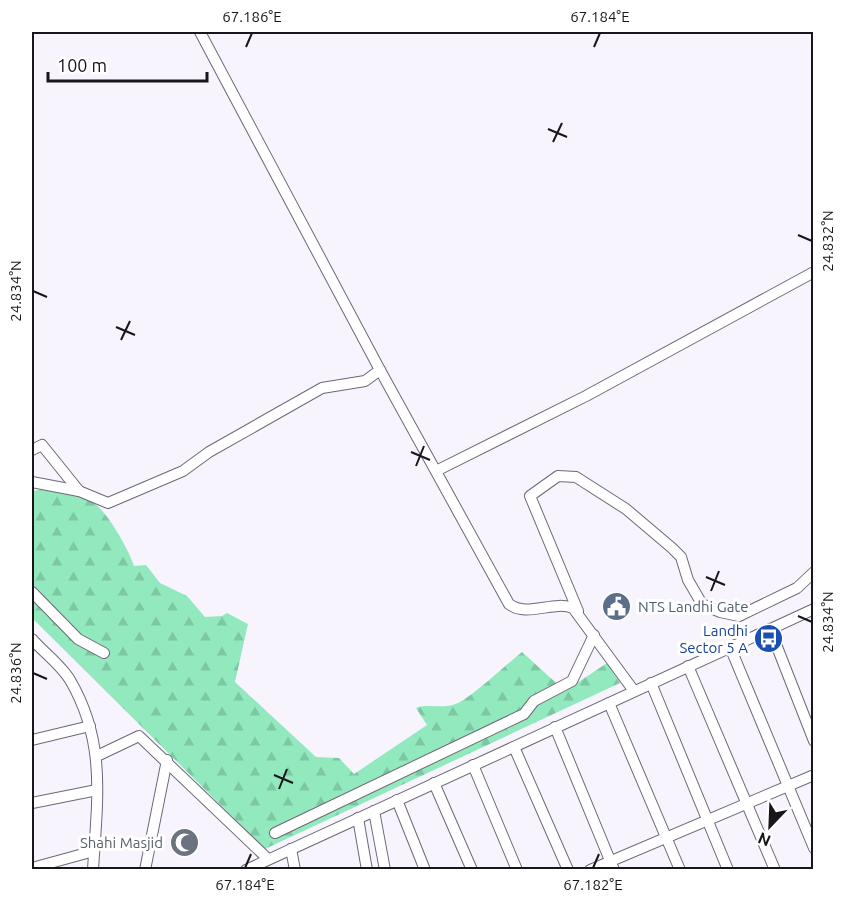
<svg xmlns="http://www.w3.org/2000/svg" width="845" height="901" font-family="Ubuntu,sans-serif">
<defs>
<pattern id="forest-firs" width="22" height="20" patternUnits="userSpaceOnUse" patternTransform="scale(1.5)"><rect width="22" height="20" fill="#92e9be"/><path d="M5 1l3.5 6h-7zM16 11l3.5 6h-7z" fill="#7dc7a3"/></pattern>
</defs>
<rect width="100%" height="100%" fill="#f8f4fe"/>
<path fill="url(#forest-firs)" d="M40 490C56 492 81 492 94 503 108 513 129 550 134 566L146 565 160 583 187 596 205 617 222 616 227 613 248 624 235 682 316 757 339 758 354 774 427 725 416 708C426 703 443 710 458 703 473 696 507 664 522 652L565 691 607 663 620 683 265 849 32 618V491Z"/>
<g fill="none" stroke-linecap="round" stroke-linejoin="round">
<defs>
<g id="minor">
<path d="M200 32 380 370 509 604C527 618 553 600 573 608L634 691"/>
<path d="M32 450 42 445 79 491"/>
<path d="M436 471 586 396 814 272"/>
<path d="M32 482 79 491 108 503 183 471 209 452 322 388 365 381 380 370"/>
<path d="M32 592 78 639 104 653"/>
<path d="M578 611 530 496 558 476 576 477 626 509 672 548 681 557 688 580 702 604 720 612 739 616 797 588 814 572"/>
<path d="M770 629 814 741"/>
<path d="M32 639C43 652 61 665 70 680 107 743 97 801 93 870"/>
<path d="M730 647 814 848"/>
<path d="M688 666 775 870"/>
<path d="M651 683 728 870"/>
<path d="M609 703 680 870"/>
<path d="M555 727 614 870"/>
<path d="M32 740 90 726"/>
<path d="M514 747 568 870"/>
<path d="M97 756 139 736 268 859"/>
<path d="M473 765 517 870"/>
<path d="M434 783 472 870"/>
<path d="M397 800 425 870"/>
<path d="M32 803 97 790"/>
<path d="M374 811 385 870"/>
<path d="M358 818 367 870"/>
<path d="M275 833 524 714 534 701 572 681 594 635"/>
<path d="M291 849 295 870"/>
<path d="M32 868 94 851"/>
<path d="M145 870 167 760"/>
<path d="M246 870 814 609"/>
<path d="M590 870 814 775"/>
</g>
</defs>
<use href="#minor" stroke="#6e6876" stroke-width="12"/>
<use href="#minor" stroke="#fff" stroke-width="10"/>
</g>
<path fill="none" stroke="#18151b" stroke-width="2" d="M246 47 252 33M594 47 600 33M548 129 567 137M553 142 562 123M798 235 812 241M33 291 47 297M116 327 135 335M121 340 130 321M411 452 430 460M416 466 424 446M706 577 725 585M711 591 719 571M798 616 812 622M33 673 47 679M274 775 293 783M279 789 287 769M245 868 251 854M593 868 599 854"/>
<defs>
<symbol id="civic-disc" viewBox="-11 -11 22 22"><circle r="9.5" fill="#5c6f8a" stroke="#fff"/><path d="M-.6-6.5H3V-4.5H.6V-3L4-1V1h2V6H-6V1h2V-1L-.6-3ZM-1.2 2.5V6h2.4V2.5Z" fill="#fff"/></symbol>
<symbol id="bus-disc" viewBox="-11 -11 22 22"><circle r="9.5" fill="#1a4fb4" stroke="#fff"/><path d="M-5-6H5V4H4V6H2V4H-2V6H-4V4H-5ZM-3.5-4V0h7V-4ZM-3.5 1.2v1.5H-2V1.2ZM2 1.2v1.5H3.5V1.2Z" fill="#fff"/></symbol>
<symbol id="mosque-disc" viewBox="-11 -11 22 22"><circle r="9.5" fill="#6b7280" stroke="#fff"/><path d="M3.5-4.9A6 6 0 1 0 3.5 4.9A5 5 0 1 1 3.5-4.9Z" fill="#fff"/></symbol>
</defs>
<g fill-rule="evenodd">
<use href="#civic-disc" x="600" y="590" width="33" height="33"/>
<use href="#bus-disc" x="752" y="622" width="33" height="33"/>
<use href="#mosque-disc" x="168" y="826" width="33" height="33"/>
</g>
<g text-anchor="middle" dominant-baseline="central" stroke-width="6" stroke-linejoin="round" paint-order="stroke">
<g font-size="15" fill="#4e5e75" stroke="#fff" text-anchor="start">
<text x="638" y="606">NTS Landhi Gate</text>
</g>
<g font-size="15" fill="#164399" stroke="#fff" text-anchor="end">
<text x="748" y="630">Landhi<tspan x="748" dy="17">Sector 5 A</tspan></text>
</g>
<g font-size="15" fill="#5b616d" stroke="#fff" text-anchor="end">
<text x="163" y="842">Shahi Masjid</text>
</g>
</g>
<rect width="845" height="901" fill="none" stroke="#ffffff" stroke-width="66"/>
<g transform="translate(770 826) rotate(203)" stroke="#ffffff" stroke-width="4.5" paint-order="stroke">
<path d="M0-4.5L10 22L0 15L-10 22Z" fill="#18151b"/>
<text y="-9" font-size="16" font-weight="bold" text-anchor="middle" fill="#18151b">N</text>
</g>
<path d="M48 72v9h159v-9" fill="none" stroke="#18151b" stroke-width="3"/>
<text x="57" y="72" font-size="18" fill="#18151b" stroke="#ffffff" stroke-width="4.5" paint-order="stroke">100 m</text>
<rect x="33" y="33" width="779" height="835" fill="none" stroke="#18151b" stroke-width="2"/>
<g font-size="15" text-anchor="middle" fill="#18151b">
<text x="252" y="22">67.186°E</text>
<text x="600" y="22">67.184°E</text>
<text transform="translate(828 241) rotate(-90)" y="5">24.832°N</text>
<text transform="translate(16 291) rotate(-90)" y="5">24.834°N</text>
<text transform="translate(828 622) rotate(-90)" y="5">24.834°N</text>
<text transform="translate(16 673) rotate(-90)" y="5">24.836°N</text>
<text x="245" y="890">67.184°E</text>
<text x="593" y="890">67.182°E</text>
</g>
</svg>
